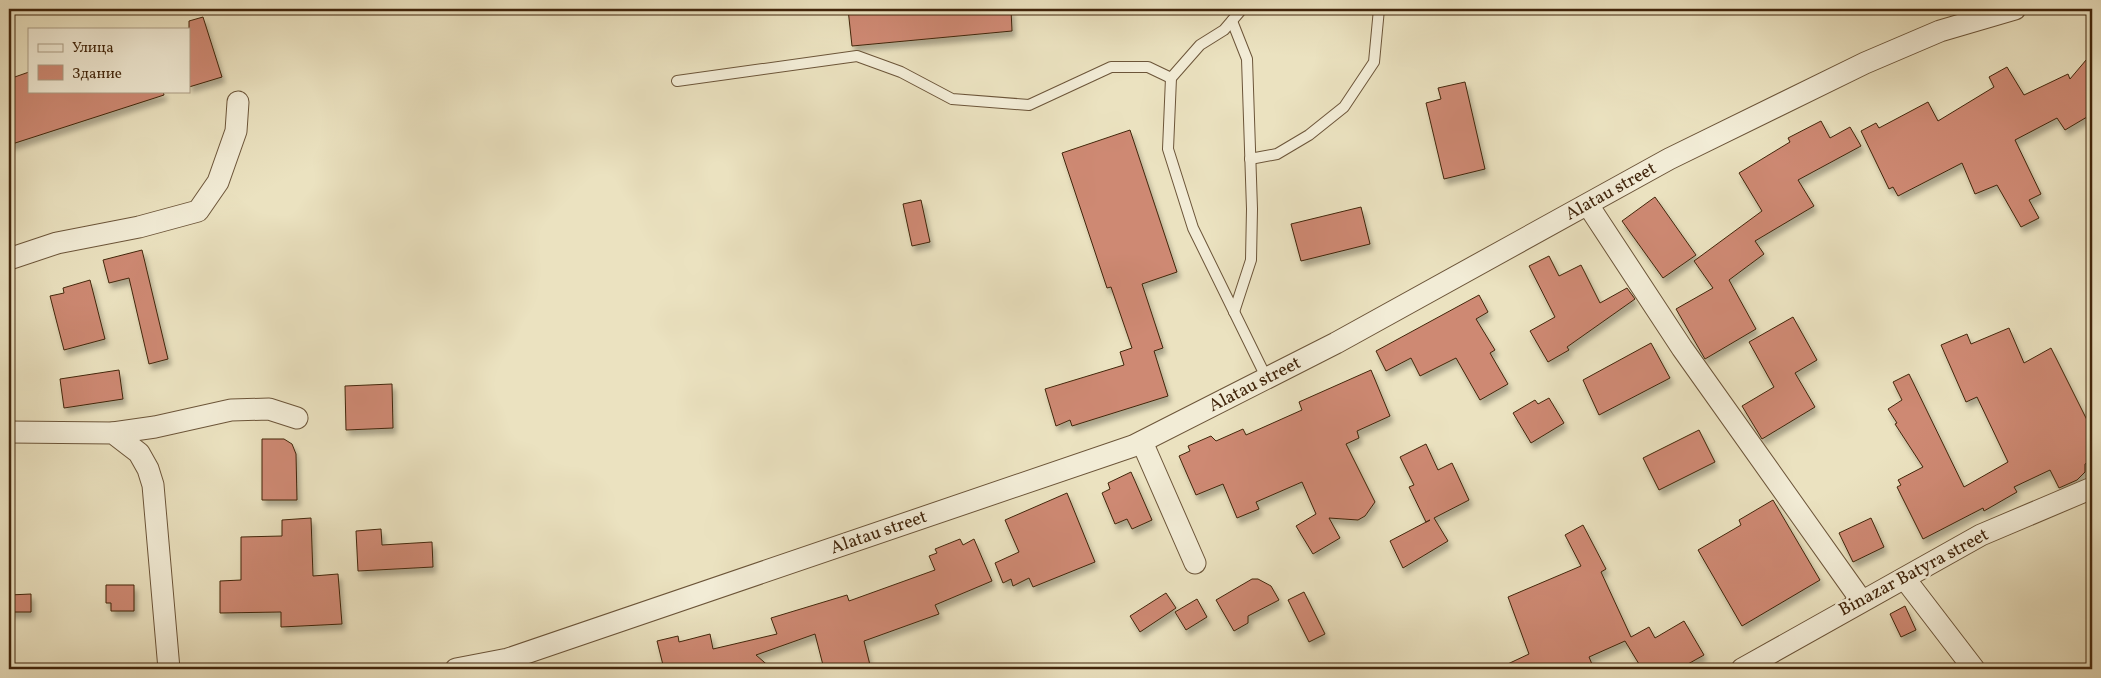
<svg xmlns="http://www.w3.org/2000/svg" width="2101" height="678" font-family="Vollkorn,serif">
<defs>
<filter id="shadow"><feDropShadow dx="3" dy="5.5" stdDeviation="2.5" flood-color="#0004"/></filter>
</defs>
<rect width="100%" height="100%" fill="#ebe2c0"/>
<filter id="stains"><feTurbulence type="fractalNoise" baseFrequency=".004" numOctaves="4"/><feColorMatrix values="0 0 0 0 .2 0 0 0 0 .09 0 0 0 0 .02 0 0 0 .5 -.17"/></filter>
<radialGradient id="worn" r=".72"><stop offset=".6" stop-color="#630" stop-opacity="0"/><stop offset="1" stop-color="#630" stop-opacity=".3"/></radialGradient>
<g fill="#ce8973" stroke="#42260c" filter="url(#shadow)">
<path d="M848 9H1011L1012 31 852 46Z"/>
<path d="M203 17 222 77 189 87V21Z"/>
<path d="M2092 53V114L2065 130 2057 118 2015 140 2041 194 2029 200 2039 218 2021 227 1997 185 1975 194 1962 163 1898 196 1893 187 1889 189 1861 131 1876 123 1879 128 1928 102 1938 121 1994 87 1989 77 2007 67 2024 95 2068 74 2070 79Z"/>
<path d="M29 72V91H163L164 95 9 145V79Z"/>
<path d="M1465 82 1485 169 1444 179 1426 103 1441 99 1438 88Z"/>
<path d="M1821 121 1830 138 1850 127 1861 146 1798 180 1814 206 1755 241 1764 254 1729 280 1756 329 1705 359 1676 309 1713 288 1694 261 1762 211 1739 173 1790 142 1788 138Z"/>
<path d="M1130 130 1177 272 1142 284 1163 348 1154 351 1168 396 1072 426 1070 420 1056 426 1045 389 1124 365 1120 352 1132 348 1111 287 1107 288 1062 153Z"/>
<path d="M1655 197 1696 255 1663 278 1622 221Z"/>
<path d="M921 200 930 242 912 246 903 204Z"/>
<path d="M1361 207 1370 244 1301 261 1291 224Z"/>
<path d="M142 250 168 359 149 364 129 278 109 283 103 260Z"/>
<path d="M1549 256 1559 276 1581 265 1600 303 1627 288 1635 299 1567 347 1569 350 1548 362 1530 331 1555 317 1529 266Z"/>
<path d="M90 280 105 339 64 350 50 296 64 293 63 288Z"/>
<path d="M1479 295 1488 312 1476 319 1495 350 1490 353 1508 384 1480 400 1456 358 1420 376 1411 358 1386 371 1376 351Z"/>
<path d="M1793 317 1817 360 1795 373 1815 407 1762 439 1742 406 1774 387 1749 342Z"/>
<path d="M2009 328 2024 363 2051 348 2092 430V460L2085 464V472L2077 480 2059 488 2050 470 2014 487 2017 492 1984 511 1983 508 1923 539 1897 487 1901 485 1898 480 1923 467 1895 424 1897 423 1888 409 1902 400 1893 382 1909 374 1964 487 2008 462 1977 397 1966 402 1941 345 1967 334 1971 344Z"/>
<path d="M1651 343 1670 378 1599 415 1583 380Z"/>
<path d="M119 370 123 399 64 408 60 379Z"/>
<path d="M1371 370 1390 416 1357 431 1359 438 1346 444 1375 502 1365 516 1358 520 1329 518 1340 538 1313 554 1296 526 1316 514 1302 482 1256 502 1259 509 1237 518 1223 484 1196 495 1179 456 1190 451 1188 446 1211 436 1216 441 1243 429 1246 435 1302 410 1299 402Z"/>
<path d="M392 384 393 428 346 430 345 386Z"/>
<path d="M1549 398 1564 423 1531 443 1513 413 1535 400 1538 404Z"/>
<path d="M1699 430 1715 462 1659 490 1643 458Z"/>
<path d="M262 439H284L292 444 296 454 297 500H262Z"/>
<path d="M1426 444 1438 470 1452 463 1469 500 1434 518 1448 541 1403 568 1390 541 1430 520 1426 522 1409 487 1414 485 1400 457Z"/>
<path d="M1131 472 1152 520 1132 529 1127 519 1115 524 1102 493 1110 489 1108 483Z"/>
<path d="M1067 493 1095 562 1033 587 1029 578 1013 586 1011 579 1003 583 995 563 1019 552 1005 520Z"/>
<path d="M1773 500 1820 580 1742 626 1698 550 1741 525 1739 520Z"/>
<path d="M311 518 313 576 338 574 342 624 281 627V612L220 613V581L241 580V537L282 536V520Z"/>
<path d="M1871 518 1884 547 1853 562 1839 533Z"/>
<path d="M1583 525 1606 569 1601 572 1631 637 1649 627 1655 638 1684 621 1704 655 1679 669H1674L1671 664 1658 669H1642L1625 641 1589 657 1594 669H1497L1529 654 1508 597 1581 566 1565 535Z"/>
<path d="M381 529 382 545 432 542 433 567 358 571 356 531Z"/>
<path d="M960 539 963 545 974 539 992 581 935 605 939 614 864 641 871 669H824L815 634 756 655 772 669H664L657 641 678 636 679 642 710 634 713 649 777 634 771 618 847 595 849 601 935 570 929 556 937 553 935 549Z"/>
<path d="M1252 579H1258L1271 586 1279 600 1248 616V623L1234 631 1216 600Z"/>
<path d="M106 585H134V611H111V603H106Z"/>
<path d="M1304 592 1325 634 1309 642 1288 600Z"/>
<path d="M1166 593 1176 608 1140 632 1130 616Z"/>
<path d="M31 594V612H9V595Z"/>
<path d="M1197 599 1207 617 1186 630 1175 612Z"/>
<path d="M1905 606 1916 630 1901 637 1890 614Z"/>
</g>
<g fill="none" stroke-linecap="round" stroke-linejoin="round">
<defs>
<g id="lane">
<path d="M1242 9 1224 30 1200 45 1171 78 1168 149 1193 228 1267 379"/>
<path d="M1232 21 1247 59 1252 209 1251 260 1234 312"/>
<path d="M677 81 857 56 901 72 952 99 1029 105 1111 67H1148L1171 78"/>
<path d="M1250 159 1277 154 1309 135 1344 107 1374 62 1379 9"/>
</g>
<g id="street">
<path d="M1588 205 1682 348 1861 600"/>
<path d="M9 259 57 243 139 227 198 211 218 182 236 131 238 102"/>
<path d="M9 432 113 433 139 453 148 469 153 485 169 669"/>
<path d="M113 433 155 427 231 410 269 409 297 418"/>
<path d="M1142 442 1195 563"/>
<path d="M1905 579 1974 669"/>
<path d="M456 669 508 659 1133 446 1336 343 1669 159 1865 63 1940 31 2015 9"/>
<path d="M1742 669 1981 535 2092 488"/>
</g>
</defs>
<use href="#lane" stroke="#6c5539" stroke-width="12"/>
<use href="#street" stroke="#6c5539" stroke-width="23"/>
<use href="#lane" stroke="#f2ecd6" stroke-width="10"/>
<use href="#street" stroke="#f2ecd6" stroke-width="21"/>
</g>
<g text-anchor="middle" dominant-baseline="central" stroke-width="5" stroke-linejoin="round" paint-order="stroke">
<g font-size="18" fill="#42260c" stroke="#f2ecd6">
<text transform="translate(1611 192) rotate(-29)">Alatau street</text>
<text transform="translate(1255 385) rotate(-27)">Alatau street</text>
<text transform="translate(879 533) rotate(-19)">Alatau street</text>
<text transform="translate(1914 573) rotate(-28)">Binazar Batyra street</text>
</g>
</g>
<rect width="2101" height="678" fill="none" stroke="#ebe2c0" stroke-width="30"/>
<rect x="10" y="10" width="2081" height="658" fill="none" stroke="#42260c" stroke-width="2.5"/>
<rect x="15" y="15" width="2071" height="648" fill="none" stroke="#42260c"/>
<rect x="28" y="28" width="162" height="65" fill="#f2ecd6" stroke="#ac9d85"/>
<rect x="38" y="44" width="25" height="8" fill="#f2ecd6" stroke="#ac9d85"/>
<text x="72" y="52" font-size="15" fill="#42260c">Улица</text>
<rect x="38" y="65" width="25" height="15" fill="#ce8973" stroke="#ac9d85"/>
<text x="72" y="78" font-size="15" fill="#42260c">Здание</text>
<rect width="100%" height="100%" filter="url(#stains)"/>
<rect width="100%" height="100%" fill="url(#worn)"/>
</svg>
